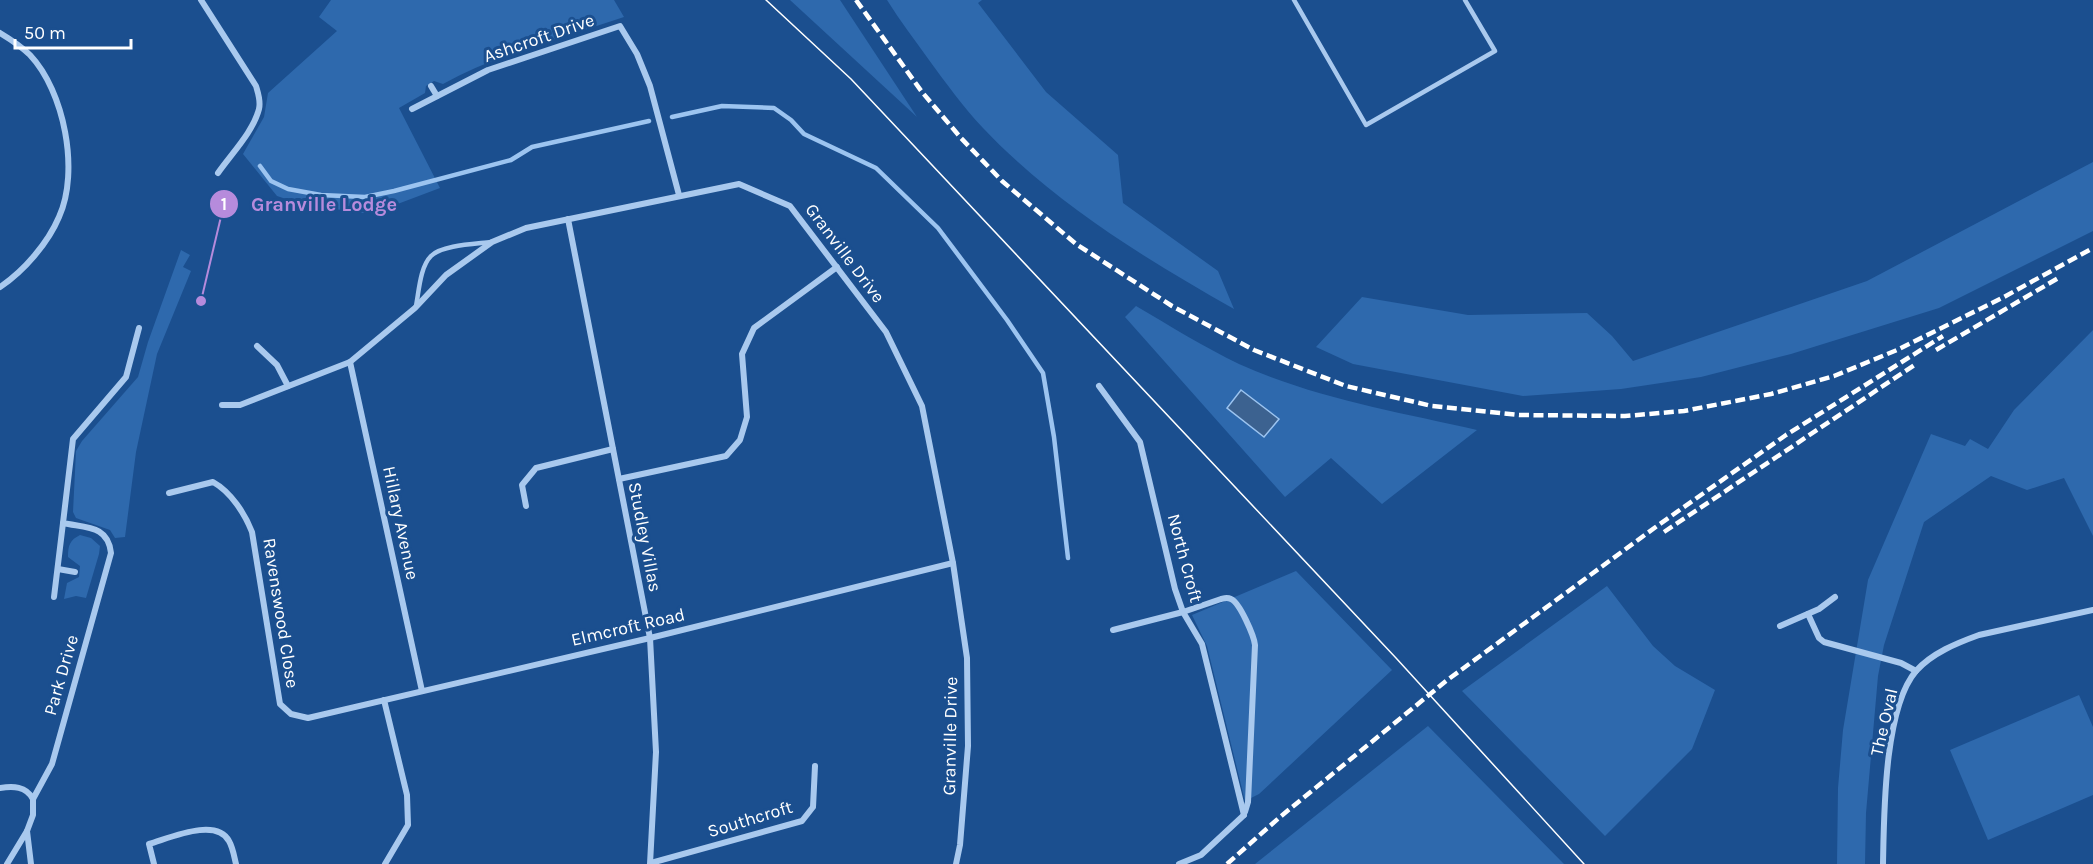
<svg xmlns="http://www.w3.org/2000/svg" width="2093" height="864" font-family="Karla,sans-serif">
<rect width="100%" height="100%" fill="#1b4f8f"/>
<g fill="#2e69ad">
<path d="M331 0H614L624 17C563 38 499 53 443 84L434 81 426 86 425 93 399 108 440 188 387 208 363 213 301 204 277 196 243 154 264 117 268 93 337 31 319 17Z"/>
<path d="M790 0H840L917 117Z"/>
<path d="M887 0H982L978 3 1046 92 1118 155 1123 203 1218 271 1234 309C1144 258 1054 203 983 128 963 107 946 83 929 60 915 40 900 21 887 0Z"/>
<path d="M2093 162V231L1939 308 1791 354 1701 377 1621 389 1523 396 1353 364 1316 347 1362 297 1468 315 1587 313 1612 336 1633 361 1867 281Z"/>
<path d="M181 250 190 255 183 267 191 271 157 354 136 452 125 537 115 538 110 530 76 518 73 512 76 451 82 441 138 377 148 342Z"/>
<path d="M1136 306C1170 326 1204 347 1239 364 1314 398 1398 412 1477 430L1382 504 1331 458 1285 497 1125 317Z"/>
<path d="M2093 330V536L2064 478 2027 490 1991 476 1924 522 1884 645 1878 676 1866 813 1865 864H1837L1838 788 1843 730 1868 580 1931 434 1965 446 1970 439 1988 449 2014 410Z"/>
<path d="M80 535 91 538 100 546 99 554 86 598 76 596 64 599 67 583 79 577 80 566 68 557C68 545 70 540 80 535Z"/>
<path d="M1296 571 1392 670 1259 794 1245 801 1207 646 1192 615Z"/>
<path d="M1607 586 1653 646 1675 666 1715 690 1692 749 1605 836 1462 691Z"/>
<path d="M2079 695 2093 727V795L1988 840 1950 750Z"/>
<path d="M1428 726 1564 864H1254H1255Z"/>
</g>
<path fill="#3c6290" stroke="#9cc4f0" stroke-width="1.5" d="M1241 390 1279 419 1264 437 1227 408Z"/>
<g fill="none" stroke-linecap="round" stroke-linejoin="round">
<g stroke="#9cc4f0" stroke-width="4.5">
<path d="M672 117 722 106 774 108 791 120 804 134 876 168 938 228 1007 320 1043 373 1054 437 1068 558"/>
<path d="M260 166 271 181 288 189 321 195 365 197 394 191 511 160 532 147 649 121"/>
</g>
<g stroke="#a9c9ee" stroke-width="4.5">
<path d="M1294 0 1366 125 1495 51 1465 0"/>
<path d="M416 306C419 291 420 267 431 256 442 245 475 244 491 242"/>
</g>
<g stroke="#a9c9ee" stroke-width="6">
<path d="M201 0 256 86C258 93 261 101 259 109 253 132 232 153 218 173"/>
<path d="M0 33C10 39 22 47 30 55 64 91 80 171 59 217 48 243 24 271 0 287"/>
<path d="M431 86 437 96"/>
<path d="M412 109 488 70 620 26 637 54 650 86 679 195"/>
<path d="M568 219 650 638 656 752 650 864"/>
<path d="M257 346 277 365 288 386"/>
<path d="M350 362 422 691"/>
<path d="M1099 386 1140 442 1175 589 1183 612 1202 644 1244 815"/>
<path d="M222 405H240L350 362 415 308 446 275 492 242 526 228 739 184 790 206 886 332 922 406 953 563 967 658 968 746 960 845 956 864"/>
<path d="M619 479 726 456 740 440 747 417 742 354 754 328 837 267"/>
<path d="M169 493 213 482C231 492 245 514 252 532L280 704 291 714 308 718 650 638 953 563"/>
<path d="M526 506 522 485 536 468 613 449"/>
<path d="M58 569 75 572"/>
<path d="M54 597 63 523"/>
<path d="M1808 614 1819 638 1824 642 1901 663 1916 671"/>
<path d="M1780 626 1819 609 1835 597"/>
<path d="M1113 630 1183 612 1221 599C1225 598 1227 597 1231 599 1240 603 1254 636 1255 645L1248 802 1245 812"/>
<path d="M384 700 407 795 408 825 385 864"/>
<path d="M0 788C13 786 26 786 33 799"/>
<path d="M651 863 802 821 813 807 815 766"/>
<path d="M7 864 27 831"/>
<path d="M31 864 27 831 33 815V799L52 764 111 553C108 525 86 528 63 523L73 439 126 377 139 328"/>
<path d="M154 864 149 844C170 838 216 817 229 841 233 848 234 856 236 864"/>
<path d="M1179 864 1201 855 1244 815"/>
<path d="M1883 864C1884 815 1884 708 1916 671 1932 653 1957 643 1979 635L2093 610"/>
</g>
<path stroke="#fff" stroke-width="1.5" d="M766 0 851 79 1396 658 1584 864"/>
<g stroke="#fff" stroke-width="4.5" stroke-dasharray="10 4.5" stroke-linecap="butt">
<path d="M856 0 922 92 961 138 1002 181 1076 244 1172 306 1254 350 1346 386 1432 406 1519 415 1625 416 1684 411 1771 394 1834 376 1897 350 2002 298 2093 248"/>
<path d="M1936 350 2060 277"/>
<path d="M1664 532 1916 364"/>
<path d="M1227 864 1280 817 1446 681 1657 526 1786 435 1943 336"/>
</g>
</g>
<g text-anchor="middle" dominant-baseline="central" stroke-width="6" stroke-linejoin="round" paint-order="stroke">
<g font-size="18" fill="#fff" stroke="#1b4f8f">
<text transform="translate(539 38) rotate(-19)">Ashcroft Drive</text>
<text transform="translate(845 253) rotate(53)">Granville Drive</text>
<text transform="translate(401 523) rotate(78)">Hillary Avenue</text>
<text transform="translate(645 537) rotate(79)">Studley Villas</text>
<text transform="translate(1185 558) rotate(75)">North Croft</text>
<text transform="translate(281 613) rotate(81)">Ravenswood Close</text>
<text transform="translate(628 627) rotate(-13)">Elmcroft Road</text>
<text transform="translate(61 675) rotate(-74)">Park Drive</text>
<text transform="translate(1884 722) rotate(-77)">The Oval</text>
<text transform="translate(950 736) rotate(-89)">Granville Drive</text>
<text transform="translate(750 819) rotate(-17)">Southcroft</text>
</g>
</g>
<path fill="none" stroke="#b68bdc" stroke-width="2" d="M201 301L224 204"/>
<g fill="#b68bdc" stroke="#1b4f8f" stroke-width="2">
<circle cx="201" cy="301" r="6"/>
<circle cx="224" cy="204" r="15"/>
</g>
<g font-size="18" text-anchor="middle" font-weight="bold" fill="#fff">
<text x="224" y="210">1</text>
</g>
<g font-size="20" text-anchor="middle" font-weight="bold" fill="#b68bdc" stroke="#1b4f8f" stroke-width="6" stroke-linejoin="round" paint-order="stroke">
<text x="324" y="211">Granville Lodge</text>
</g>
<path d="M15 39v9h116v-9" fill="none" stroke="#ffffff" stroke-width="3"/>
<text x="24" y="39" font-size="18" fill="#ffffff" stroke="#1b4f8f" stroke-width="4.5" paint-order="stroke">50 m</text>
</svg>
